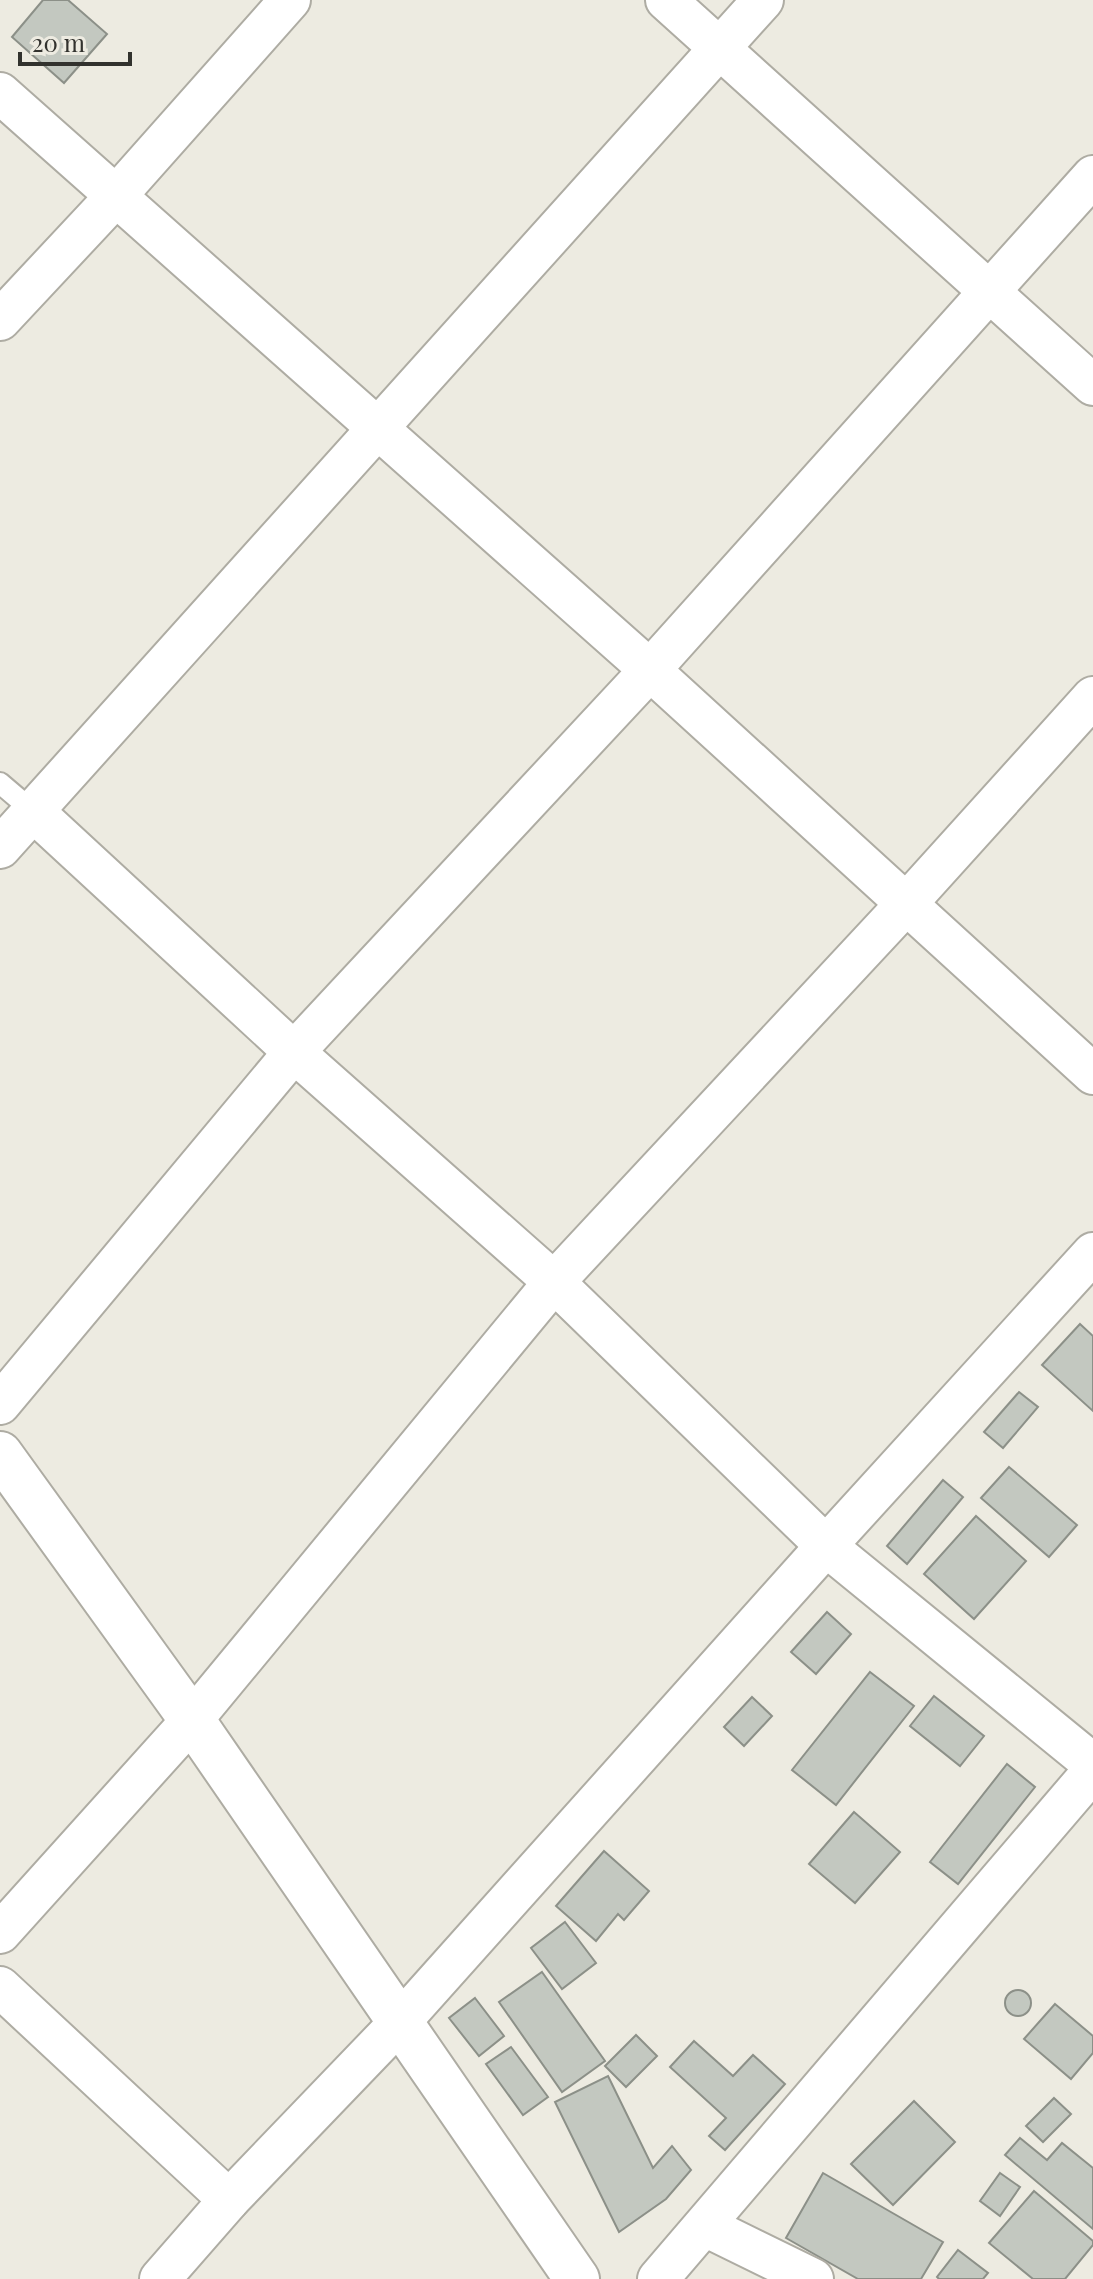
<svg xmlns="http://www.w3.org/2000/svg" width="1093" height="2279" font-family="'Playfair Display',serif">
<rect width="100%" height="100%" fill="#edebe1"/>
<g fill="#c3c8c0" stroke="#8c9088" stroke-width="2">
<path d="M43 0H68L107 34 64 83 12 37Z"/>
<path d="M1080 1324 1093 1336V1411L1042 1365Z"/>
<path d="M1019 1392 1038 1407 1003 1448 984 1432Z"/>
<path d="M1009 1467 1077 1525 1049 1557 981 1498Z"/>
<path d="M943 1480 963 1497 907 1564 887 1546Z"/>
<path d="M976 1516 1026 1561 974 1619 924 1574Z"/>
<path d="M827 1612 851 1634 816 1674 791 1652Z"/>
<path d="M870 1672 914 1706 836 1805 792 1770Z"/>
<path d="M934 1696 984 1736 960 1766 910 1726Z"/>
<path d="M752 1697 772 1716 744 1746 724 1727Z"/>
<path d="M1007 1764 1035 1787 958 1884 930 1862Z"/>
<path d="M854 1812 900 1852 855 1903 809 1864Z"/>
<path d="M604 1851 649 1891 624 1920 618 1914 596 1941 556 1906Z"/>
<path d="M565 1922 596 1963 562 1989 531 1948Z"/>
<path d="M542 1972 605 2061 562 2092 499 2002Z"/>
<circle cx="1018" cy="2003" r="13"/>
<path d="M475 1998 504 2036 479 2056 449 2018Z"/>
<path d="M1055 2004 1093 2036V2053L1071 2079 1024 2039Z"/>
<path d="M636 2035 657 2056 626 2087 605 2066Z"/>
<path d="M694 2041 733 2076 753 2055 785 2084 725 2150 709 2136 726 2118 670 2067Z"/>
<path d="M511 2047 548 2097 523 2115 486 2064Z"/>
<path d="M608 2076 653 2168 672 2146 691 2170 666 2199 619 2232 555 2102Z"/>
<path d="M1054 2098 1071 2114 1043 2142 1026 2126Z"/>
<path d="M914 2101 955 2142 893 2205 851 2164Z"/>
<path d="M1020 2138 1047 2160 1062 2143 1093 2168V2229L1005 2155Z"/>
<path d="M823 2173 943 2242 921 2279H858L786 2238Z"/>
<path d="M1000 2173 1020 2187 1000 2216 980 2201Z"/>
<path d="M1034 2191 1093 2241V2245L1065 2279H1033L989 2243Z"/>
<path d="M958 2250 988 2273 983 2279H939L937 2277Z"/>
</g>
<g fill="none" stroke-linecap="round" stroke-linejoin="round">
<defs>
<path id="service" d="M0 783 34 812"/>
<g id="minor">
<path d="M666 0 1093 385"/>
<path d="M0 93 650 670 1093 1074"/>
<path d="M0 320 116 196 290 0"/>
<path d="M34 812 294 1052 554 1282 826 1546 1093 1764"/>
<path d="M0 848 763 0"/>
<path d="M0 1404 294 1052 650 670 1093 176"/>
<path d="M0 1933 192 1720 554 1282 907 903 1093 697"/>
<path d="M0 1987 229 2200"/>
<path d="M705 2226 813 2279"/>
<path d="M160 2279 229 2200 400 2022 826 1546 1093 1253"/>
<path d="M658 2279 1093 1771"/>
</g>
<path id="tertiary" d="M0 1454 192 1720 577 2279"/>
</defs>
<use href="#service" stroke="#aeaca3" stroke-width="24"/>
<use href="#minor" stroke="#aeaca3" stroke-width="44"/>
<use href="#tertiary" stroke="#aeaca3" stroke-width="48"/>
<use href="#service" stroke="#fff" stroke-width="20"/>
<use href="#minor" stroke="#fff" stroke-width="40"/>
<use href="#tertiary" stroke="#fff" stroke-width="44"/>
</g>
<path d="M20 52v12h110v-12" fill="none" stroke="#32322e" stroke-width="4"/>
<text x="32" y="52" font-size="24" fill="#32322e" stroke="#edebe1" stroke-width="6" paint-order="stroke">20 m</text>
</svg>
